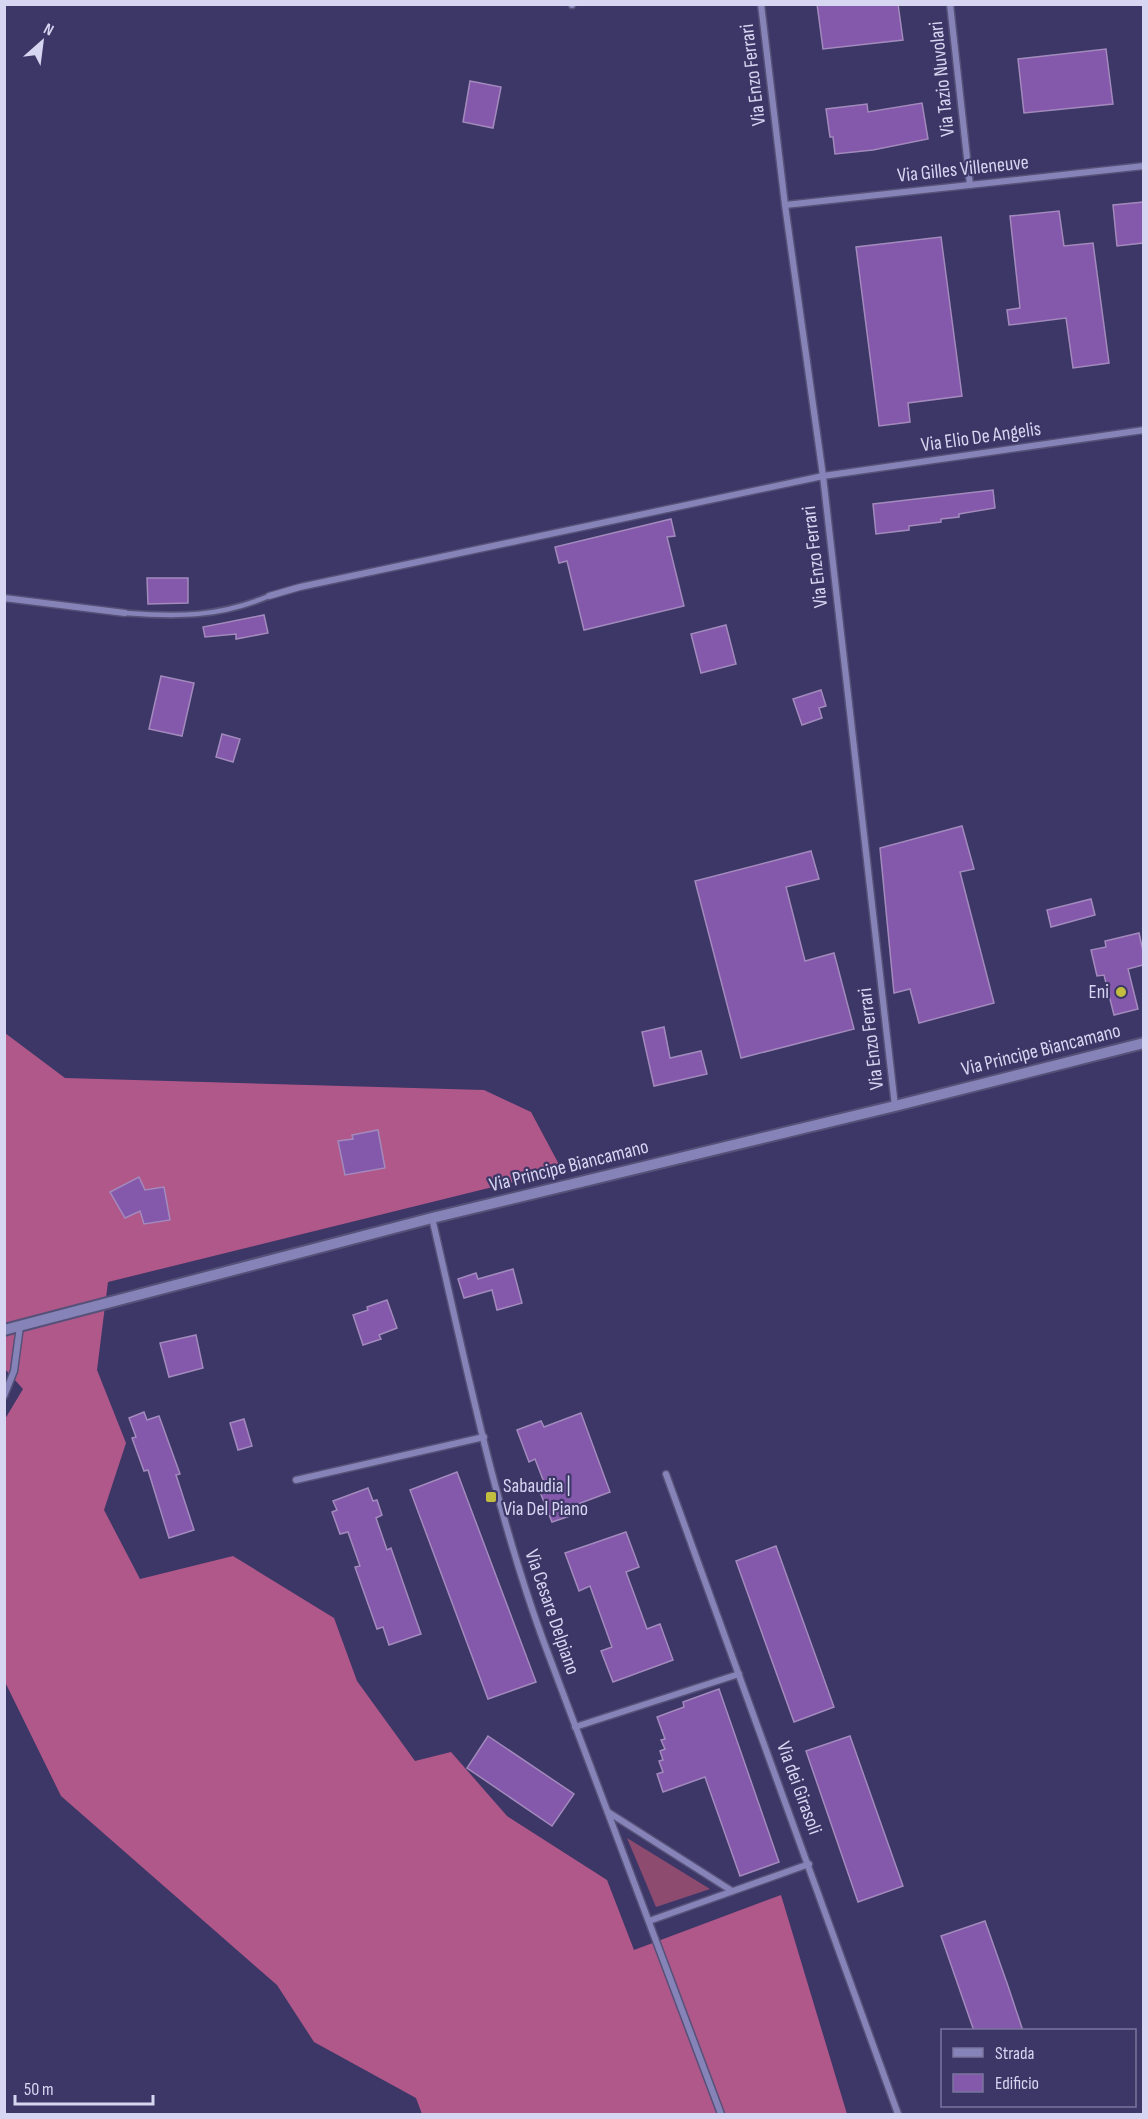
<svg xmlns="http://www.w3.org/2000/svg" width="1148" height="2119" font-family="'Sofia Sans Condensed',sans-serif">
<rect width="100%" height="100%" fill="#3c3766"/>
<path fill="#8e4b70" d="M627 1838 710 1889 656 1907Z"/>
<path fill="#b1588a" d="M5 1033 65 1078 484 1090 531 1112 562 1170 108 1282 97 1370 126 1443 104 1510 140 1579 233 1556 334 1618 357 1681 415 1761 451 1752 507 1816 607 1880 634 1950 781 1895 847 2114H422L416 2098 314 2042 277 1985 61 1796 5 1682V1419L23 1389 4 1368Z"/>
<g fill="#8458aa" stroke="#a38abd" stroke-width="1.5">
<path d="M817 4H898L903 40 823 49Z"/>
<path d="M1106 49 1113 104 1024 113 1018 59Z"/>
<path d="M470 81 501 87 493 128 463 122Z"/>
<path d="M922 103 928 139 873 150 835 154 833 137H830L826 109 867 104 868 112Z"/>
<path d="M1143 202V243L1117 246 1113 205Z"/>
<path d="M1059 211 1064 246 1093 243 1109 363 1073 368 1066 318 1009 325 1007 310 1020 308 1010 216Z"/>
<path d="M941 237 962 396 908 403 910 422 879 426 856 247Z"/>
<path d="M993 490 995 508 959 514V517L941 519V522L909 526V530L876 534 873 504Z"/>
<path d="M671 519 675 536 667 537 684 606 584 630 567 561 559 563 555 547Z"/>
<path d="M147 578H188V603L148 604Z"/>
<path d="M264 615 268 633 236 639V634L205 637 203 627Z"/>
<path d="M726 625 736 664 701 673 691 634Z"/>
<path d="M161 676 194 683 182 736 149 729Z"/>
<path d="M821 690 826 706 819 708 822 718 802 725 793 699Z"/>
<path d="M222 734 240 739 233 762 216 757Z"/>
<path d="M962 826 974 869 960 872 994 1003 919 1023 910 989 894 993 880 848Z"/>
<path d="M811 851 819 879 786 887 805 961 834 953 854 1029 741 1058 695 881Z"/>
<path d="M1091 899 1095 915 1051 927 1047 910Z"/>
<path d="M1139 933 1143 951V965L1128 969 1138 1009 1114 1015 1104 975 1097 976 1091 950 1106 947 1105 941Z"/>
<path d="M664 1027 670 1058 701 1051 707 1074 654 1086 642 1032Z"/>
<path d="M378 1130 385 1168 345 1175 338 1141 353 1139 352 1135Z"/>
<path d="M139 1177 145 1190 164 1187 170 1220 144 1224 140 1211 125 1218 110 1192Z"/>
<path d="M513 1269 522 1303 497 1310 492 1290 464 1298 458 1279 476 1273 478 1279Z"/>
<path d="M387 1300 397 1328 379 1335 381 1339 363 1345 353 1315 368 1310 367 1307Z"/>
<path d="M196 1335 203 1368 169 1377 160 1343Z"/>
<path d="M144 1412 147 1420 159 1416 180 1474 176 1475 194 1530 169 1538 148 1470 144 1471 132 1438 136 1437 129 1418Z"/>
<path d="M581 1413 610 1492 570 1507 573 1515 552 1522 540 1492 547 1490 535 1459 529 1462 517 1430 541 1421 544 1427Z"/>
<path d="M244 1419 252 1446 238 1450 230 1423Z"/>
<path d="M457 1472 536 1682 488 1699 410 1490Z"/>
<path d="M368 1488 373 1501 377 1500 382 1515 376 1518 387 1550 391 1548 421 1634 389 1645 383 1627 377 1629 355 1567 360 1566 348 1532 340 1534 332 1512 337 1510 333 1501Z"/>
<path d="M626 1532 639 1567 626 1572 647 1629 660 1624 673 1660 613 1682 601 1651 612 1647 590 1586 579 1591 565 1553Z"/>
<path d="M776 1546 834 1707 794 1722 736 1561Z"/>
<path d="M719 1689 779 1862 740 1876 705 1777 663 1792 657 1774 663 1772 659 1761 663 1760 660 1751 665 1749 661 1740 665 1739 657 1717 684 1707 683 1702Z"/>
<path d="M488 1736 574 1794 552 1826 467 1768Z"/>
<path d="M850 1736 903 1886 858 1902 806 1751Z"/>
<path d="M985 1921 1008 1986 1023 2031H974L941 1936Z"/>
</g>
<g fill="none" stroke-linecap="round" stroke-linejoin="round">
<defs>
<path id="service" d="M125 613C178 617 219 617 269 596"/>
<g id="minor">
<path d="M572 4V5"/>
<path d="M761 4 785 205 823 476 895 1106"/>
<path d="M950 4 970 185"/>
<path d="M785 205 1144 166"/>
<path d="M269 596 300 587 823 476 1144 430"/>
<path d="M4 598 125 613"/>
<path d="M432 1218C465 1359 493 1503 543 1640L721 2114"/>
<path d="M4 1396 14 1371 20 1326"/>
<path d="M666 1474 898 2114"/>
<path d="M296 1480 484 1437"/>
<path d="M575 1727 739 1674"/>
<path d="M608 1812 732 1891"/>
<path d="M649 1921 809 1864"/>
</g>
<path id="tertiary" d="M4 1330 432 1218 895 1106 1144 1043"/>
</defs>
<use href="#service" stroke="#565178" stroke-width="8"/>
<use href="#minor" stroke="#565178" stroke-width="9"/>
<use href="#tertiary" stroke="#565178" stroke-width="14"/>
<use href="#service" stroke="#8683b8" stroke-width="4.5"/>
<use href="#minor" stroke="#8683b8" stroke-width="6"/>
<use href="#tertiary" stroke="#8683b8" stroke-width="10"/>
</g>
<g fill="#c2bd3f" stroke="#3c3766" stroke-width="2">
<circle cx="1121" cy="992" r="6"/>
<rect x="485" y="1491" width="12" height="12" rx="3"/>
</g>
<g text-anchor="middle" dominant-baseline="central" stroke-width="4.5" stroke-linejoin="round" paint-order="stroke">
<g font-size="20" fill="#d6d5f2" stroke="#3c3766">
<text transform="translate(753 75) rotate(-97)">Via Enzo Ferrari</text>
<text transform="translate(942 79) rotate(-96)">Via Tazio Nuvolari</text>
<text transform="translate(963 169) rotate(-6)">Via Gilles Villeneuve</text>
<text transform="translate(981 437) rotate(-8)">Via Elio De Angelis</text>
<text transform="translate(815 557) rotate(-97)">Via Enzo Ferrari</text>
<text transform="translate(871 1039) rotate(-97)">Via Enzo Ferrari</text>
<text transform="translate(1041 1050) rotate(-14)">Via Principe Biancamano</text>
<text transform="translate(569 1166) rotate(-14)">Via Principe Biancamano</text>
<text transform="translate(552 1612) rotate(71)">Via Cesare Delpiano</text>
<text transform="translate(799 1788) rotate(70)">Via dei Girasoli</text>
</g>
<g font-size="20" fill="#d6d5f2" stroke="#3c3766" text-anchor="end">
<text x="1109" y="992">Eni</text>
<text x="503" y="1486" text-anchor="start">Sabaudia |<tspan x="503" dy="23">Via Del Piano</tspan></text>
</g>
</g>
<rect width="1148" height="2119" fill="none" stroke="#d6d5f2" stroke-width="12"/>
<rect x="941" y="2029" width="195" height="78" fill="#3c3766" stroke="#7a769e" stroke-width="1.5"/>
<rect x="953" y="2048" width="30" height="9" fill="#8683b8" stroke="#7a769e" stroke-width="1.5"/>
<text x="995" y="2059" font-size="18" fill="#d6d5f2">Strada</text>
<rect x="953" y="2074" width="30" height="18" fill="#8458aa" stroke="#7a769e" stroke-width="1.5"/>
<text x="995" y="2089" font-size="18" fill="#d6d5f2">Edificio</text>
<g transform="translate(42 42) rotate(28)" stroke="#3c3766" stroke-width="4.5" paint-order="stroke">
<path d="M0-4.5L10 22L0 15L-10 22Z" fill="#d6d5f2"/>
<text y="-9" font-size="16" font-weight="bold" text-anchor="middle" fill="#d6d5f2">N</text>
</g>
<path d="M15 2095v9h138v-9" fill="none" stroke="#d6d5f2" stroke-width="3"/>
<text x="24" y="2095" font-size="18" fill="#d6d5f2" stroke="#3c3766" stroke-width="4.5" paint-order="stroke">50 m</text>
</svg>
